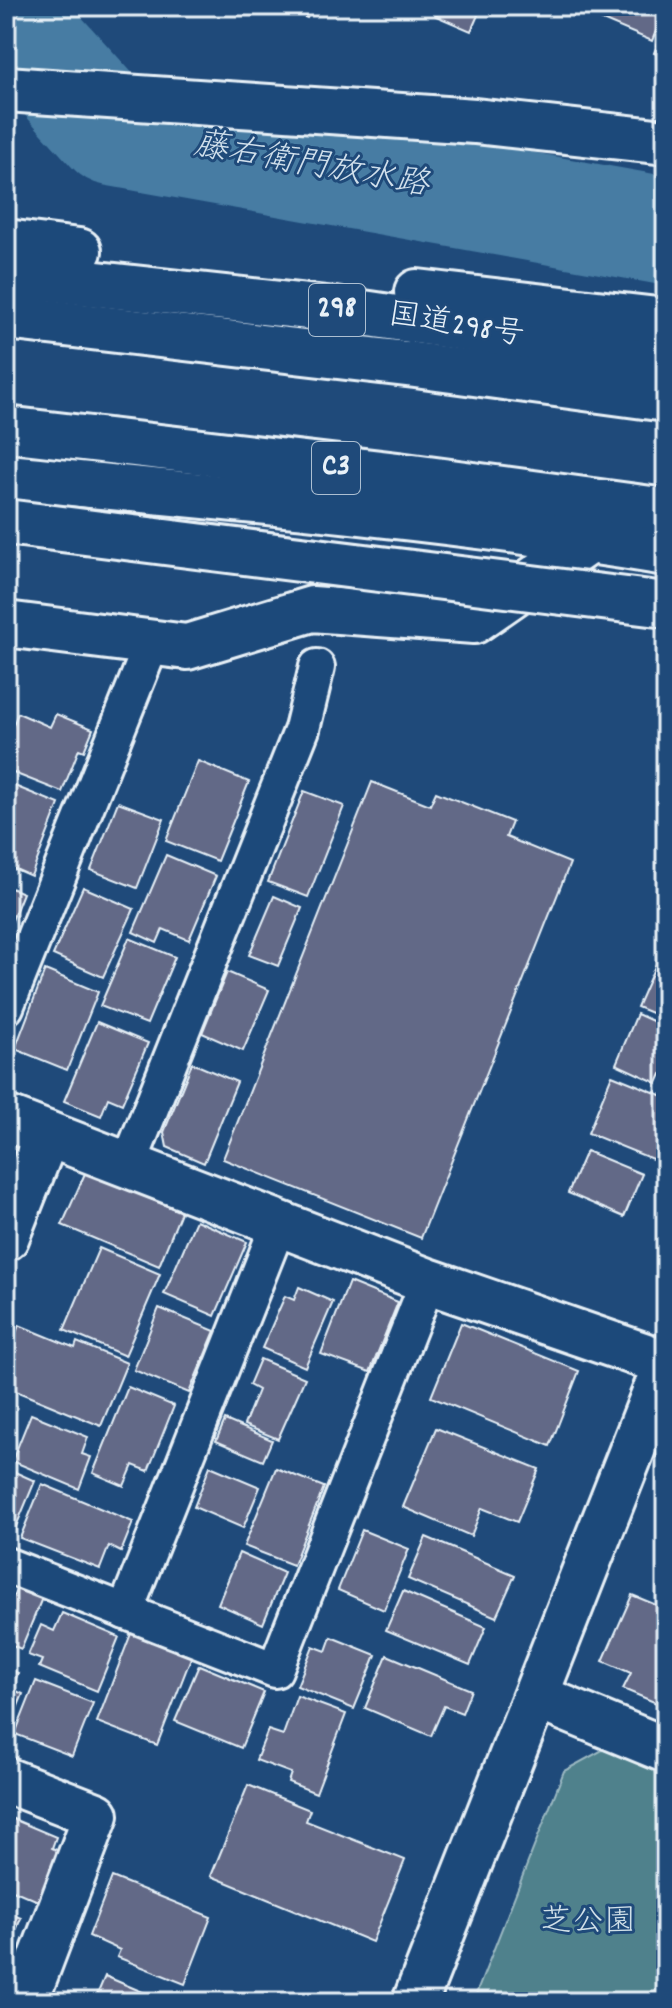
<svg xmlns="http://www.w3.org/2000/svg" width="672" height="2008" font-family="Dekko,'Klee One',sans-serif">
<rect width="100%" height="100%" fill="#1f4a7a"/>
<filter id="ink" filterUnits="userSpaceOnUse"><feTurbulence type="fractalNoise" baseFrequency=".0125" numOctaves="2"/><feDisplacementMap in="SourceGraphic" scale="16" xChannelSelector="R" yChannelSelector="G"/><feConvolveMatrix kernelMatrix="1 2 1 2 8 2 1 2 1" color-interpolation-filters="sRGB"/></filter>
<g filter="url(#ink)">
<path fill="#4f818c" stroke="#9cb9c2" stroke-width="2" d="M606 1748 666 1773V2002H473L564 1771Z"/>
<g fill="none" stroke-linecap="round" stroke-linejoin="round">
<path stroke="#467ca3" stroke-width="108" d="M6 14 113 132 666 231"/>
</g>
<g fill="#626987" stroke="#e8f1f8" stroke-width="2">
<path d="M279 6H312L307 18Z"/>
<path d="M440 6H482L471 31 436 16Z"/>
<path d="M605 6H666V7L652 41 600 19Z"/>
<path d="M666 24V58L654 53Z"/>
<path d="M18 713 50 727 56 714 93 729 84 751 79 749 62 792 6 770V743Z"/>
<path d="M198 761 249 782 217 861 166 841Z"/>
<path d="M372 782 430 805 436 792 512 822 506 837 570 863 421 1238 223 1159Z"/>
<path d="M12 785 59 804 31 876 6 865V800Z"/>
<path d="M304 791 344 806 308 897 268 882Z"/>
<path d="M118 802 164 819 137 888 91 870Z"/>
<path d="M166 855 216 876 189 940 163 929 157 943 133 932Z"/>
<path d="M6 886 23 893 6 935Z"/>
<path d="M83 887 134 909 103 977 53 955Z"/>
<path d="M274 896 302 908 278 966 249 955Z"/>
<path d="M129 938 175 957 147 1024 100 1006Z"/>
<path d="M659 957 666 960V1019L637 1007Z"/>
<path d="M45 970 98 992 67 1070 15 1049Z"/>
<path d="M227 972 269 990 243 1051 202 1033Z"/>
<path d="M637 1014 666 1027V1076L661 1074 657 1083 616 1064Z"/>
<path d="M97 1022 148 1043 122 1104 108 1098 101 1116 64 1101Z"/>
<path d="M192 1063 237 1082 204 1163 167 1147 164 1132Z"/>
<path d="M612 1075 666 1097V1154L662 1163 588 1133Z"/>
<path d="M586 1151 642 1174 624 1217 568 1193Z"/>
<path d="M86 1171 181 1212 159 1266 62 1225Z"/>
<path d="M196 1220 247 1242 215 1316 164 1294Z"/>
<path d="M99 1248 160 1274 125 1356 64 1330Z"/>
<path d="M349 1282 398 1302 370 1372 321 1354Z"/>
<path d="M299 1287 333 1302 305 1367 262 1348 285 1296 294 1300Z"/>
<path d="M159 1308 215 1331 189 1393 134 1370Z"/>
<path d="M461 1323 579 1371 550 1446 431 1397Z"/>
<path d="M19 1325 75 1348 77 1342 127 1363 101 1426 6 1387V1357Z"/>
<path d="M260 1359 305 1378 278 1439 244 1425 258 1390 249 1385Z"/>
<path d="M128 1387 174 1406 148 1471 133 1465 124 1486 93 1473Z"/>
<path d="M31 1414 88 1437 82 1454 91 1457 79 1489 12 1461Z"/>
<path d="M225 1420 272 1440 263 1461 216 1441Z"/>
<path d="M436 1428 539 1469 517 1522 482 1508 471 1536 403 1507Z"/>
<path d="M210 1466 260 1487 243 1528 194 1507Z"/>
<path d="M6 1468 35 1481 12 1536 6 1533Z"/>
<path d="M276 1468 324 1487 293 1565 244 1546Z"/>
<path d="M42 1484 133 1522 121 1552 109 1546 100 1569 20 1538Z"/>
<path d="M362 1530 409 1549 384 1610 338 1590Z"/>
<path d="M426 1537 515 1575 496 1617 408 1579Z"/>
<path d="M239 1553 284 1573 263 1624 218 1604Z"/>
<path d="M17 1588 42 1598 21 1649 12 1645 8 1653 6 1652V1601L11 1603Z"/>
<path d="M403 1591 486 1627 470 1665 386 1630Z"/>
<path d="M632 1595 666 1609V1707L623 1689 631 1673 603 1661Z"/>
<path d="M62 1613 119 1637 97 1691 39 1667 42 1660 28 1655 41 1625 54 1631Z"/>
<path d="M132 1631 192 1655 157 1745 97 1722Z"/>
<path d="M331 1637 376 1655 354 1709 297 1686 313 1646 326 1651Z"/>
<path d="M387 1655 471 1690 462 1713 444 1706 431 1736 365 1708Z"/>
<path d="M199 1665 264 1692 241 1748 175 1721Z"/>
<path d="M6 1668 18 1673 12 1689 23 1694 8 1730 6 1729Z"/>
<path d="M36 1681 93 1703 72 1756 15 1734Z"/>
<path d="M297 1696 346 1714 316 1793 288 1782 291 1773 256 1760 268 1730 283 1735Z"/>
<path d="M248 1785 310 1810 306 1821 405 1860 372 1942 211 1876Z"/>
<path d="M6 1816 56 1837 52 1848 59 1851 38 1901 6 1887Z"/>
<path d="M112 1877 211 1917 185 1984 117 1957 120 1950 89 1936Z"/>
<path d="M6 1912 21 1918 6 1955Z"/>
<path d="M105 1976 166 2002H94Z"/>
</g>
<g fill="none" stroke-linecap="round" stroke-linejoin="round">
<defs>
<g id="lane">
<path d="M6 1007 152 643"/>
<path d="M128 1166 302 729 317 667"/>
<path d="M6 1565 275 1670 428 1281"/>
<path d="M125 1612 279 1223"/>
</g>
<g id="street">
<path d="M6 89 475 121 666 142"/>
<path d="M6 624 187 647 312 609 474 621 589 541"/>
<path d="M6 1118 428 1281 666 1363"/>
<path d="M6 1238 47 1134"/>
<path d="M537 1697 666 1750"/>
<path d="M6 1780 96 1815 25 2002"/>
</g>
<path id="secondary" d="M415 2002 666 1364"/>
<g id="highway">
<path d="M6 242 79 251"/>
<path d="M6 274 363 313 666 358"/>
<path d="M417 292 666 321"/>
<path d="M6 317 415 365 666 399"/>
<path d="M6 429 398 475 666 511"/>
<path d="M6 477C226 498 447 517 666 553"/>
</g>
</defs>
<use href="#lane" stroke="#e8f1f8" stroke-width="40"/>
<use href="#street" stroke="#e8f1f8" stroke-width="50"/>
<use href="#secondary" stroke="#e8f1f8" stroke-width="50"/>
<use href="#highway" stroke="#e8f1f8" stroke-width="50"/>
<use href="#lane" stroke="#1f4a7a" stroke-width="34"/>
<use href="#street" stroke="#1f4a7a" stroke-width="44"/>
<use href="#secondary" stroke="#1f4a7a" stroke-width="44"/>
<use href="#highway" stroke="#1f4a7a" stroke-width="44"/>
<defs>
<path id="highway-bridge" d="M6 522 666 605"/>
</defs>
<use href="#highway-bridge" stroke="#e8f1f8" stroke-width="50" stroke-linecap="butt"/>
<use href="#highway-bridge" stroke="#1f4a7a" stroke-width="44"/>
</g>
</g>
<g text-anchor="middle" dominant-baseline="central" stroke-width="6" stroke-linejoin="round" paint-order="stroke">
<g fill="#1f4a7a" stroke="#acbfd2" stroke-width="2">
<rect x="309" y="284" width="56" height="52" rx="6"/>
<rect x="312" y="442" width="48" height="52" rx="6"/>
</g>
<g font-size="30" font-weight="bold" fill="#e8f1f8">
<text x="337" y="310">298</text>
<text x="336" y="468">C3</text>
</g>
<g font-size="32" fill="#e8f1f8" stroke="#1f4a7a">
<text transform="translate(456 327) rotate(9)">国道298号</text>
</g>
<g font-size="32" fill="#d1e0e8" stroke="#1f4a7a">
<text x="588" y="1924">芝公園</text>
</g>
<g font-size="34" font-style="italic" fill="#d0dfeb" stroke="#1f4a7a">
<text transform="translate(311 167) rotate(10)">藤右衛門放水路</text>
</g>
</g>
<rect width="672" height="2008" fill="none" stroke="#1f4a7a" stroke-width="32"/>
<rect x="16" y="16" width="640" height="1976" fill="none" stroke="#e8f1f8" stroke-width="3" filter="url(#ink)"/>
</svg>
